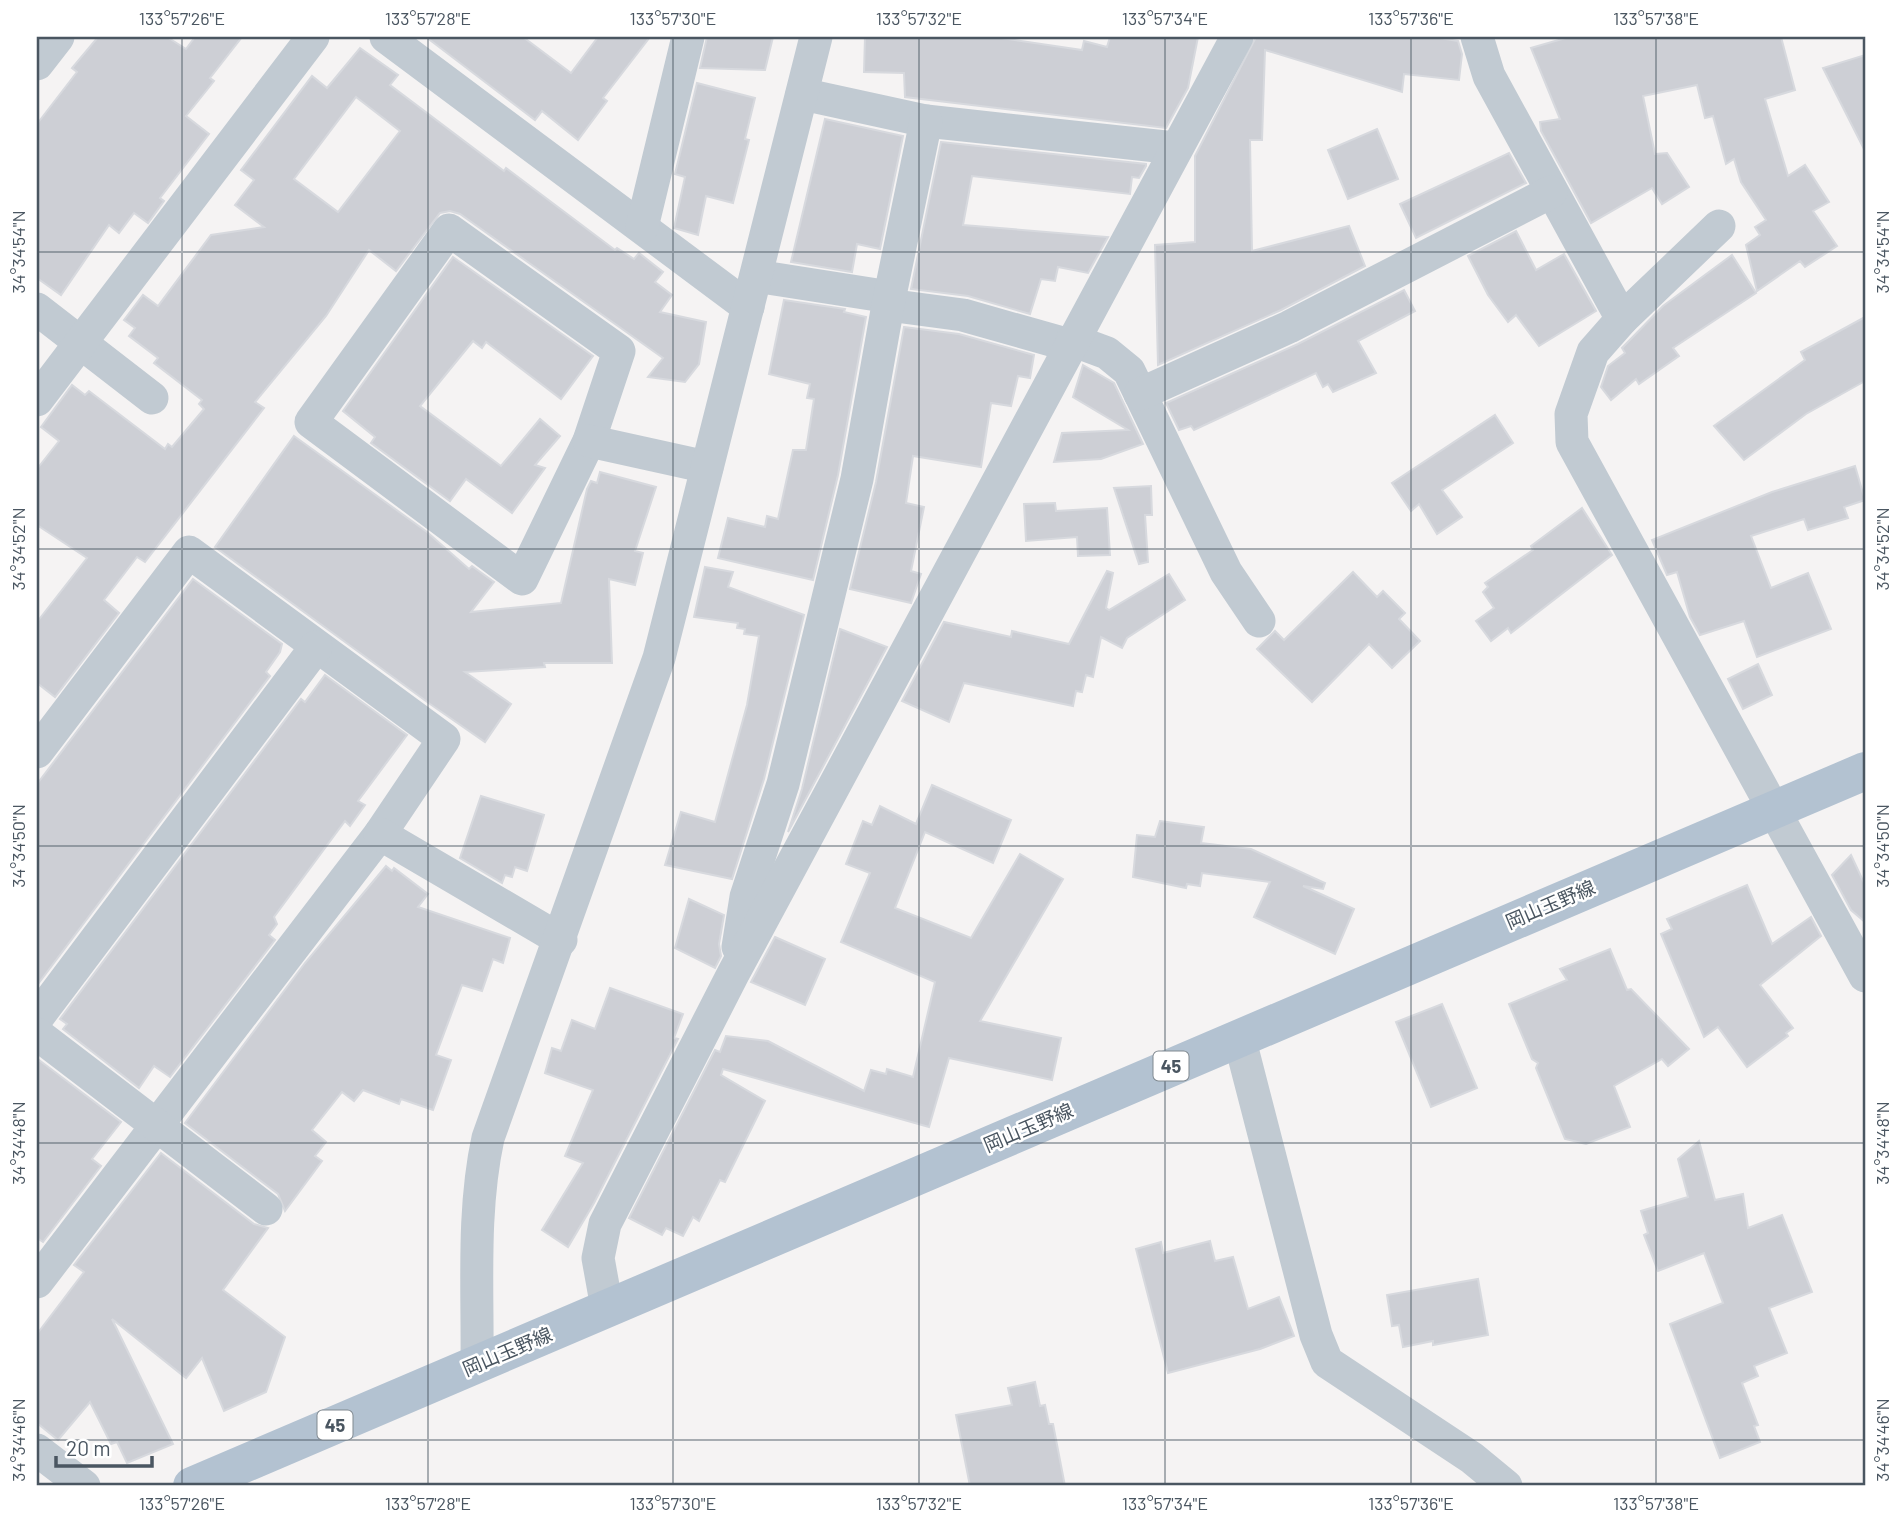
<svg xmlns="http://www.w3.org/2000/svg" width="1902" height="1523" font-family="Barlow,'Noto Sans JP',sans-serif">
<rect width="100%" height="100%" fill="#f5f3f3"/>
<g fill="#cdcfd5" stroke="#d7d9de" stroke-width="2" fill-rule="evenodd">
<path d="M98 37H167L186 49 195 37H242L210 78 214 81 186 116 209 134 160 198 164 201 148 223 134 213 119 233 109 225 61 295 37 278V124L77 72 72 68Z"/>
<path d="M426 37H523L571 73 598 37H650L603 98 607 101 578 140 542 111 535 120Z"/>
<path d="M707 37H773L765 70 700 68Z"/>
<path d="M865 37H995L1082 50 1084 41 1107 47 1110 37H1198L1188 88 1166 128 905 97 904 73 864 72Z"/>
<path d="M1256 37H1434L1458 41 1462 54 1459 80 1404 74 1402 92 1265 50 1262 140H1250L1252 251 1349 226 1365 266 1281 310 1158 365 1155 245 1195 242V156Z"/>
<path d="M1569 37H1781L1795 90 1765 99 1788 176 1805 165 1829 202 1813 211 1837 246 1805 267 1800 261 1757 291 1746 245 1760 235 1755 227 1766 220 1741 182 1734 159 1726 164 1713 116 1705 118 1697 85 1643 96 1655 154 1667 153 1689 187 1662 204 1652 188 1591 223 1541 131 1540 122 1560 119 1531 48Z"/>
<path d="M360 48 398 75 390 85 504 171 506 168 615 250 617 248 634 259 639 253 663 272 655 282 672 295 660 312 706 322 699 364 685 382 648 377 663 358 460 214 450 211 440 213 396 271 369 250 326 316 255 402 264 408 145 562 137 557 104 600 119 613 55 697 37 683V622L87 558 37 525V469L59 441 41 427 72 385 85 395 89 391 165 449 168 444 172 447 204 409 199 404 202 400 154 363 158 358 129 336 135 328 124 320 143 295 158 306 211 235 264 227 235 205 254 180 241 170 312 76 327 88ZM356 97 400 131 338 212 294 179Z"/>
<path d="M1865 55V151L1823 68Z"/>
<path d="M697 83 755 98 745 139 749 140 733 203 706 196 698 235 674 228 685 177 675 174Z"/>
<path d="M825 119 903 136 880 249 857 244 852 272 791 262Z"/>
<path d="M1377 129 1398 179 1348 199 1328 150Z"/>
<path d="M941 142 1146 164V166L1139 178 1132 177 1130 194 972 176 963 225 1108 237 1088 273 1058 267 1055 281 1041 279 1030 314 968 296 911 289Z"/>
<path d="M1509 153 1526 183 1416 238 1400 204Z"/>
<path d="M1516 231 1536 270 1564 254 1596 311 1539 346 1516 315 1508 322 1488 295 1468 256Z"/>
<path d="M1732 255 1756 293 1673 348 1679 356 1639 384 1636 379 1611 400 1601 387 1608 366 1625 353 1622 348 1663 306Z"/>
<path d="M453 257 593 356 561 399 486 342 482 348 473 341 420 406 501 466 540 419 560 436 535 465 545 468 512 513 466 479 450 501 371 443 375 437 343 411Z"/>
<path d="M1404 290 1415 311 1358 341 1376 373 1333 392 1328 384 1323 387 1316 373 1194 430 1191 426 1179 430 1166 403 1298 344Z"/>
<path d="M784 300 845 309 844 312 866 317 838 475 813 580 718 558 728 518 765 527 767 516 778 519 793 450H806L814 399 807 398 810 384 769 374Z"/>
<path d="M1865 317V381L1806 414 1744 460 1714 426 1805 360 1801 352Z"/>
<path d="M904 327 959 334 1034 355 1030 378 1018 376 1011 406 991 403 981 467 913 456 906 503 924 507 911 571 921 574 911 603 850 589 876 482Z"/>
<path d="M1083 365 1114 383 1143 444 1101 459 1054 462 1062 433 1128 430 1073 397Z"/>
<path d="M1495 415 1513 443 1442 490 1462 517 1437 534 1419 504 1411 511 1392 483Z"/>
<path d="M294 436 427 532 469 569 472 566 494 582 471 612 561 603 587 489 591 481 597 483 600 472 656 487 635 551 643 553 635 585 609 579 612 663H544L545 667 465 672 511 704 485 742 430 704 215 547Z"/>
<path d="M1855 466 1865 500 1844 507 1848 518 1808 530 1804 519 1751 536 1771 588 1808 573 1831 629 1757 657 1744 621 1700 635 1690 617 1677 572 1667 575 1652 540 1772 492Z"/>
<path d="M1151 486 1152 515H1145L1148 562 1139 564 1114 488Z"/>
<path d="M1055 503 1056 511 1107 508 1110 555 1078 556 1077 537 1026 541 1024 504Z"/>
<path d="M1582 508 1612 555 1511 633 1508 628 1491 641 1476 621 1494 608 1483 592 1488 587 1485 583 1533 550 1531 546Z"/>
<path d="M705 567 733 572 728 587 804 615 764 779 732 879 665 865 681 812 715 822 747 705 759 636 744 634 745 629 737 628 738 623 694 617Z"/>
<path d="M1107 571 1113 573 1106 608 1109 610 1169 574 1185 600 1127 638 1122 648 1101 637 1093 677 1086 675 1082 692 1076 691 1073 706 964 683 949 722 902 701 944 622 1011 637 1012 631 1069 644Z"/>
<path d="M1353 572 1377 597 1383 591 1405 613 1399 619 1420 641 1392 668 1369 644 1312 702 1257 649 1275 631 1284 640Z"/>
<path d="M193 579 282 644 280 652 266 672 270 676 38 984 37 784Z"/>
<path d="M840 629 887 647 788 832 802 789Z"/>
<path d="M1758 664 1772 695 1743 709 1728 679Z"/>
<path d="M325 675 407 735 358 801 365 805 350 826 345 821 274 917 277 924 269 935 275 940 170 1077 154 1066 139 1088 63 1029 67 1024 60 1019 301 699 305 702Z"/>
<path d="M932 785 1011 820 993 863 925 832 895 908 971 938 1020 854 1063 879 980 1021 1061 1038 1052 1080 949 1058 929 1127 723 1069 721 1075 765 1101 725 1182 720 1180 699 1221 693 1217 683 1236 666 1228 662 1235 629 1218 715 1050 720 1052 726 1036 768 1041 864 1091 871 1070 886 1074 887 1069 913 1077 935 982 841 942 870 873 846 864 863 821 872 825 880 806 916 824Z"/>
<path d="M481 796 544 815 527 871 515 867 512 877 505 875 502 883 460 858Z"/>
<path d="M1160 821 1204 827 1201 843 1251 849 1325 883 1323 889 1303 886 1354 909 1335 954 1254 917 1270 882 1202 873 1200 886 1187 884 1186 888 1133 877 1137 835 1155 837Z"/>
<path d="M1851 855 1865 885V922L1851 910 1832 875Z"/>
<path d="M386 866 392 871 394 868 428 894 418 907 510 938 503 963 493 959 482 991 462 985 436 1055 451 1060 433 1110 401 1099 399 1104 363 1090 354 1101 342 1092 312 1130 326 1142 315 1156 322 1161 285 1211 278 1194 185 1123 305 963Z"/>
<path d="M1747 885 1772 944 1811 917 1821 936 1760 985 1793 1028 1786 1033 1788 1036 1747 1067 1718 1027 1704 1037 1661 934 1672 929 1667 919Z"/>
<path d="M689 899 724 915 719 944 721 956 715 968 675 948Z"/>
<path d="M775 937 825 959 805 1005 751 982Z"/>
<path d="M1610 949 1627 990 1631 989 1689 1049 1668 1066 1662 1059 1614 1086 1630 1127 1586 1144 1565 1139 1536 1068 1538 1063 1532 1059 1509 1004 1567 980 1560 969Z"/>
<path d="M610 988 683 1014 674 1038 678 1039 594 1203 568 1247 542 1230 583 1163 565 1156 593 1090 545 1073 552 1048 561 1051 572 1020 595 1029Z"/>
<path d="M1442 1004 1477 1088 1431 1107 1396 1022Z"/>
<path d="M39 1060 121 1122 92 1159 101 1166 43 1242 37 1238V1064Z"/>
<path d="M1699 1141 1715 1200 1743 1194 1748 1228 1782 1215 1812 1292 1769 1308 1787 1353 1754 1366 1758 1376 1742 1383 1758 1425 1754 1426 1760 1442 1720 1458 1670 1324 1723 1303 1704 1253 1658 1271 1644 1235 1648 1233 1641 1211 1688 1197 1678 1159Z"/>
<path d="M161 1153 254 1224 268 1228 223 1290 285 1337 266 1392 224 1411 202 1358 186 1378 112 1319 173 1444 127 1463 117 1442 111 1444 90 1402 58 1440 37 1423V1334L84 1272 74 1265Z"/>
<path d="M1210 1241 1215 1261 1233 1257 1248 1309 1279 1297 1294 1336 1260 1349 1168 1373 1136 1249 1161 1242 1163 1253Z"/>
<path d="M1478 1279 1488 1335 1433 1345V1341L1403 1347 1399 1325 1392 1326 1387 1295Z"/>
<path d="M1035 1382 1040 1406 1045 1405 1049 1424H1053L1065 1486H970L956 1415 1012 1405 1008 1388Z"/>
</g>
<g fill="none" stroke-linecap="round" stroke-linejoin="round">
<g stroke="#c1cad2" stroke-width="33">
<path d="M386 37 748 307"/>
<path d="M1477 37 1489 76 1622 319 1593 352 1571 414 1572 442 1865 976"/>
<path d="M37 64 58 37"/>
<path d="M802 94 926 121 1175 148"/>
<path d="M642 227 688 37"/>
<path d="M449 230 619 351 589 441 522 579 311 422Z"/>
<path d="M756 276 890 297"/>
<path d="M888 305 963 315 1069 345"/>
<path d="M37 309 152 398"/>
<path d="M1622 319 1719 226"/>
<path d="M1072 340 1107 353 1129 371 1226 572 1259 621"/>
<path d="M1140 394 1289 327 1551 192"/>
<path d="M37 400 313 37"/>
<path d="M589 441 707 467"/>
<path d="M37 752 189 552 444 739 380 834 37 1282"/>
<path d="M380 834 561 940"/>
<path d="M738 947 746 897 783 784 857 479 888 305 926 121"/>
<path d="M37 1018 316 647"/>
<path d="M37 1034 266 1209"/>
<path d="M1239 1037 1316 1335 1327 1362 1472 1458 1506 1486"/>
<path d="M607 1308 598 1258 605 1224 733 974 1237 37"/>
<path d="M477 1364C478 1289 472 1212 488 1138L659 658 816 37"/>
<path d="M37 1450 84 1486"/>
</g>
<path stroke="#b3c2d1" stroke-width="38" d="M192 1486 1865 771"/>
</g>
<path fill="none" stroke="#4a5661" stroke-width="2" stroke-opacity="0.45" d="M182 37V1486M428 37V1486M673 37V1486M919 37V1486M1165 37V1486M1411 37V1486M1656 37V1486M37 252H1865M37 549H1865M37 846H1865M37 1143H1865M37 1440H1865"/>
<g text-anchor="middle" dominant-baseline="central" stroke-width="5" stroke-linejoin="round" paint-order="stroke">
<g fill="#fff" stroke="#808990" stroke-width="2">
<rect x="1153.5" y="1051.5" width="35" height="29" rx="5"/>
<rect x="317.5" y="1410.5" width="35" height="29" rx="5"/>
</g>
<g font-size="18" font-weight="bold" fill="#4a5661">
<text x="1171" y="1066">45</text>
<text x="335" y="1425">45</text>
</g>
<g font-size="19" fill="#4a5661" stroke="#fff">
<text transform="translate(1550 904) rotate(-23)">岡山玉野線</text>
<text transform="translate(1028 1127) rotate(-23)">岡山玉野線</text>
<text transform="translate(507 1351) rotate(-23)">岡山玉野線</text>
</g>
</g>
<rect width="1902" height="1523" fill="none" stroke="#ffffff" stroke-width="77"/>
<path d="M56 1456v10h96v-10" fill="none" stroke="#4a5661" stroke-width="3.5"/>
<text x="66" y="1456" font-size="21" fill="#4a5661" stroke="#ffffff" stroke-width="5" paint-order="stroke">20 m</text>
<rect x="38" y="38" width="1826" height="1446" fill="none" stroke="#4a5661" stroke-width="2.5"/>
<g font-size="18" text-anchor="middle" fill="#4a5661">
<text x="182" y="25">133°57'26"E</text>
<text x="428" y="25">133°57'28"E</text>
<text x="673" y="25">133°57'30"E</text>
<text x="919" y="25">133°57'32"E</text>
<text x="1165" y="25">133°57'34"E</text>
<text x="1411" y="25">133°57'36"E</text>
<text x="1656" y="25">133°57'38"E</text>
<text transform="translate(19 252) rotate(-90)" y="6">34°34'54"N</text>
<text transform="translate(1883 252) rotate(-90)" y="6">34°34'54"N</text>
<text transform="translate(19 549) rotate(-90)" y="6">34°34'52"N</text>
<text transform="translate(1883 549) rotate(-90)" y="6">34°34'52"N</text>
<text transform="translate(19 846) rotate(-90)" y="6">34°34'50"N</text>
<text transform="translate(1883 846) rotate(-90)" y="6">34°34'50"N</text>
<text transform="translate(19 1143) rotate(-90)" y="6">34°34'48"N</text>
<text transform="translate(1883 1143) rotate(-90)" y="6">34°34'48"N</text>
<text transform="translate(19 1440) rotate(-90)" y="6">34°34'46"N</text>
<text transform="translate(1883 1440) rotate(-90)" y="6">34°34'46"N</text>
<text x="182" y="1510">133°57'26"E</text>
<text x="428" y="1510">133°57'28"E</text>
<text x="673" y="1510">133°57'30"E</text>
<text x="919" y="1510">133°57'32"E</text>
<text x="1165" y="1510">133°57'34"E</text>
<text x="1411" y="1510">133°57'36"E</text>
<text x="1656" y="1510">133°57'38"E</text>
</g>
</svg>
